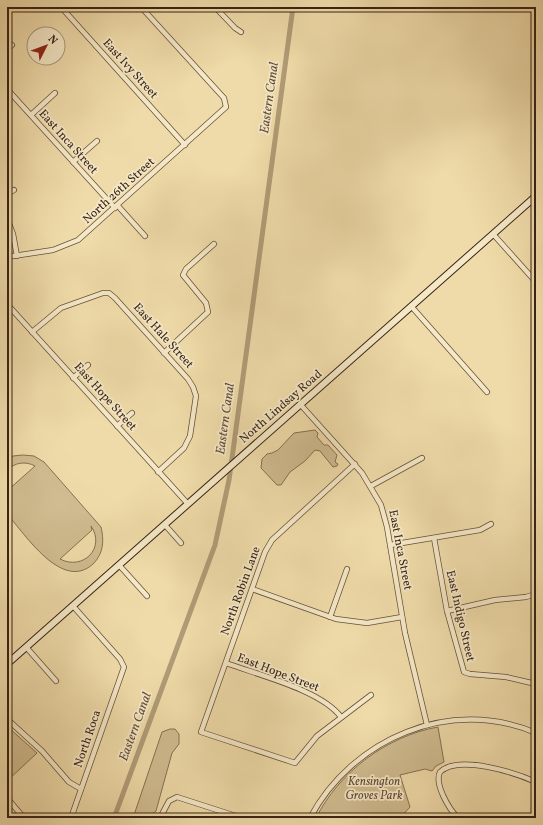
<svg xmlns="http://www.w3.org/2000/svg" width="543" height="825" font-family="Vollkorn,serif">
<rect width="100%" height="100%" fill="#efdba9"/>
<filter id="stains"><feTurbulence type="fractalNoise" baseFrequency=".005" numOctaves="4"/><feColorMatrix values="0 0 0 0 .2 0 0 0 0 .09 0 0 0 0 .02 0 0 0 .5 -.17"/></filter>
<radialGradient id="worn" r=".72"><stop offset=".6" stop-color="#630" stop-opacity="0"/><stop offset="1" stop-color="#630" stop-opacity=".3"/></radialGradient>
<g fill="#d0bc90" stroke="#847053" fill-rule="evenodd">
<path d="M315 430 318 433 317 437 324 445H328L337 455 335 462 338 464 337 466 333 467 320 451 315 450 305 461 290 472 281 485H277L261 468 262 459 267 454 272 453 278 450 294 433Z"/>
<path d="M23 455 34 456 44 462 101 527C104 540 104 553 93 564 62 592 25 534 7 514V491L35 466C26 461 14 462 7 471V460L13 456ZM91 526C106 548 83 571 60 559L92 530Z"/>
<path d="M438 727 444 762 436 766 432 771 425 769 400 775 410 807 400 818H316C339 772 387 736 438 727Z"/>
<path d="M9 728 37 753 7 781V730Z"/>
<path d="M170 729H175L179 734V744L172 753 156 811 147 818H133L162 732Z"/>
</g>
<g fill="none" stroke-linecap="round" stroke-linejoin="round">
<path stroke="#b09c77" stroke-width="5" d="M114 818 215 545 229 480 233 451 293 7"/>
<defs>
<g id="minor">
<path d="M61 7 185 145"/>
<path d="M215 7 235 28 241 32"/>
<path d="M7 50 12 45"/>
<path d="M7 89 115 208"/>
<path d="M31 115 55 93"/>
<path d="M73 162 97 141"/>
<path d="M7 194 14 190"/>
<path d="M118 206 145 236"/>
<path d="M7 218 13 234 17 256"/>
<path d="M493 234 536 282"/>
<path d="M7 257 53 250 78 240 226 107 224 98 141 7"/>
<path d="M7 304 188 504"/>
<path d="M411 306 487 392"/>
<path d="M32 332 61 308 103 293H109L115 298 188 379 193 387 196 396 190 436 184 448 158 472"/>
<path d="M164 353 208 312 206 303 183 275 186 269 214 244"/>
<path d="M73 378 88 365"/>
<path d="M300 404 362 473 381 505 387 527 405 633 427 725"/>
<path d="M117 426 132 413"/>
<path d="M355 464 272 540 265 552 201 732 295 763 317 736 371 695"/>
<path d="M371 486 422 458"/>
<path d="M165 525 181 543"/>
<path d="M434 538 447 611 464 672 470 674 506 677 536 684"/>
<path d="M390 545 480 530 491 524"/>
<path d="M119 565 147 596"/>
<path d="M252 589 336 619 367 623 402 617"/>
<path d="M447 611 495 600 526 597 536 594"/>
<path d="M330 617 347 569"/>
<path d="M26 647 56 681"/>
<path d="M226 663C258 675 321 690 341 717"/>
<path d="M7 719 42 751 69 782 81 789"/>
<path d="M7 798 24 818"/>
<path d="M71 818 124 667 120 659 73 606"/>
<path d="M160 818 169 801 177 797 242 818"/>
<path d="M310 818C352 739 450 696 536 733"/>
<path d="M458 818C449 809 434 784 440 772 458 754 516 773 536 782"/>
</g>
<path id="secondary" d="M7 664 536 196"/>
</defs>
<use href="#minor" stroke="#65513b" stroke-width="6"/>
<use href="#secondary" stroke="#372316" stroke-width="8"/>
<use href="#minor" stroke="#f5e8c7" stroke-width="4.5"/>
<use href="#secondary" stroke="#f5e8c7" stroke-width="6"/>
</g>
<g text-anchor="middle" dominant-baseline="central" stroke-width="3.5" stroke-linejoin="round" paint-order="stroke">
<g font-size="12" fill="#372316" stroke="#f5e8c7">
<text transform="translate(130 69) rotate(48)">East Ivy Street</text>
<text transform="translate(68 142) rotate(48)">East Inca Street</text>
<text transform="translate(119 191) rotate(-42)">North 26th Street</text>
<text transform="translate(163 336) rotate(48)">East Hale Street</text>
<text transform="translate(105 397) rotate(48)">East Hope Street</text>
<text transform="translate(281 407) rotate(-41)">North Lindsay Road</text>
<text transform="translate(400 550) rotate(79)">East Inca Street</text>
<text transform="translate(241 591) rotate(-70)">North Robin Lane</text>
<text transform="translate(460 616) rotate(77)">East Indigo Street</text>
<text transform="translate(278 673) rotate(21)">East Hope Street</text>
<text transform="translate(88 739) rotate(-71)">North Roca</text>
</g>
<g font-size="12" font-style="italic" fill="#5d4934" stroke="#f5e8c7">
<text x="374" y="782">Kensington<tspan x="374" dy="14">Groves Park</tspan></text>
</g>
<g font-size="13" font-style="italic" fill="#614d38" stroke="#f5e8c7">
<text transform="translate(270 98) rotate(-82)">Eastern Canal</text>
<text transform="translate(226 419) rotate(-82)">Eastern Canal</text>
<text transform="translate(136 727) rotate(-70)">Eastern Canal</text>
</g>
</g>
<rect width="543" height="825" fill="none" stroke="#efdba9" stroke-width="24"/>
<rect x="8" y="8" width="527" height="809" fill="none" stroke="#372316" stroke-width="2"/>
<rect x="12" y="12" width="519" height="801" fill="none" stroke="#372316"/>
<g transform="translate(46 46) rotate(48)"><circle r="19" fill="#f5e8c7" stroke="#a99980"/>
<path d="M0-3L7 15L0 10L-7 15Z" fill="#8f2418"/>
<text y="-6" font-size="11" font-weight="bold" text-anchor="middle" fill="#372316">N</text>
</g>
<rect width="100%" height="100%" filter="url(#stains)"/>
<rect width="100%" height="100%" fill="url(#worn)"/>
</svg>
